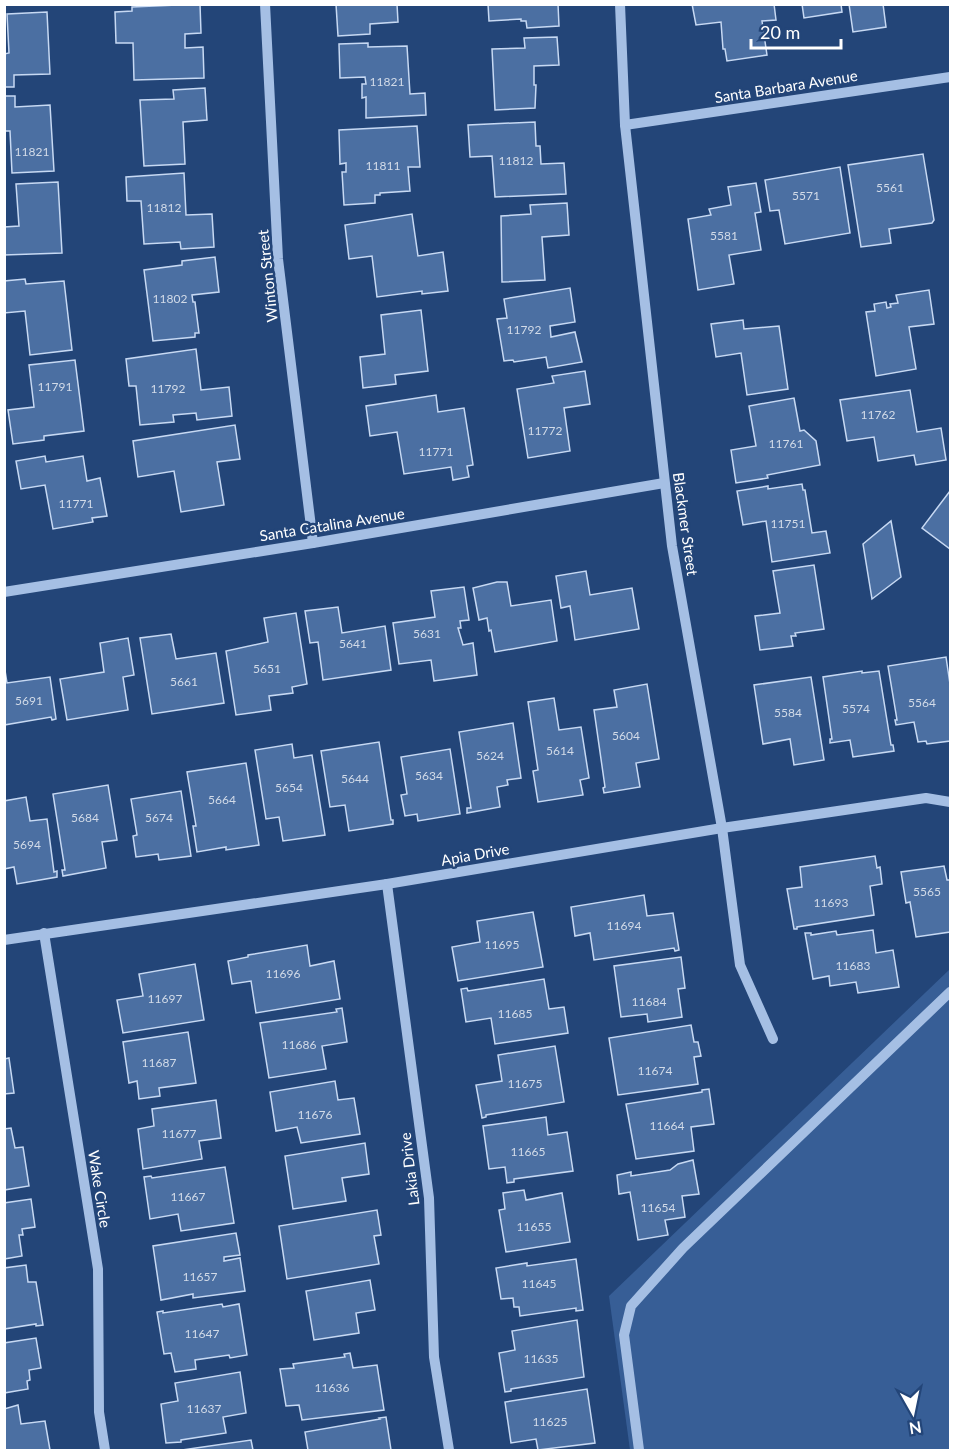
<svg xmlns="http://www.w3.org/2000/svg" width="955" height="1455" font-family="Lato,sans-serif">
<rect width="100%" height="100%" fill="#234578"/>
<path fill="#375e96" d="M950 969V1450H630L609 1296Z"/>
<g fill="#4b6fa2" stroke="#c7d9f3" stroke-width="1.5">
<path d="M200 4 201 33 185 34V48L203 47 204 78 134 80 133 43H116L115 12 132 11V7Z"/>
<path d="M336 4H397L398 22 370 24V34L338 36Z"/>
<path d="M488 4H558L559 26 527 28 526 21H521V19L489 21Z"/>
<path d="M692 4H774L776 20 762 21 767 55 727 61 725 49H723L721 22 696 25Z"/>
<path d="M802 4H841L842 12 804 18Z"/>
<path d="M849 4H883L886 27 853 32Z"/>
<path d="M47 12 50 74 14 75V87H4V54L9 53 7 14Z"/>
<path d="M557 37 559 65 534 66V85H536L535 108 495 110 492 49 525 48 524 38Z"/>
<path d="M368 43V47L407 46 410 94 425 93 426 115 366 118V97L362 98V84H366L365 77 340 78 339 44Z"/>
<path d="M205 88 207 120 183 122 185 164 144 166 140 100 174 99 173 90Z"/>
<path d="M4 96H15V107L50 105 54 171 12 173 10 131H4Z"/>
<path d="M535 122 536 146H540L541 164 564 163 566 194 495 197 492 156 470 157 468 125Z"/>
<path d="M417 126 420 167H408L410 191 380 193V195H375V203L344 205 342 172H346V163L340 164 339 130Z"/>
<path d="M923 154 934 220 932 223 889 229 891 243 861 247 848 165Z"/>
<path d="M840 167 850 233 785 244 779 210 770 211 765 180Z"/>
<path d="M184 173 186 215 212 214 214 247 181 249 180 242 144 244 141 201H127L126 177Z"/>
<path d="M58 182 62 253 4 255V227L19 226 16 184Z"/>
<path d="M756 183 761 212 755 213 761 250 729 255 734 284 698 290 688 219 711 215 709 209 731 205 728 187Z"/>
<path d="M567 203 569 235 542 237 545 280 502 282 501 216 531 214 530 205Z"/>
<path d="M412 214 418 256 443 252 448 291 422 294V291L377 297 372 256 349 259 345 225Z"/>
<path d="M215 257 219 292 192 295 193 302H195L199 333H195V337L153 341 144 270 182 265V261Z"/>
<path d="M25 279 26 284 64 281 72 350 30 355 25 311 4 313V281Z"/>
<path d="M570 288 575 322 550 326 551 337 575 332 582 362 548 368 546 357 514 362 513 360 504 361 497 319 507 318 504 299Z"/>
<path d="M929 290 934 324 909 327 916 369 876 376 866 312 875 311 874 304 886 302 887 308 891 307 890 304 898 303 896 295Z"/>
<path d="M421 310 428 371 395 375 396 384 363 388 360 357 385 354 381 315Z"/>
<path d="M743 320 744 329 779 326 788 389 747 395 741 353 716 357 711 324Z"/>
<path d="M196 349 201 390 229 387 232 416 197 420 196 413 173 415 174 422 140 425 136 386H129L126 359Z"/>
<path d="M75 360 84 431 44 436V440L13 444 8 410 34 407 29 365Z"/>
<path d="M585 371 590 404 564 408 570 451 528 458 517 389 554 383 552 376Z"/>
<path d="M910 390 917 432 941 428 946 460 916 465 914 455 878 461 874 437 847 441 840 400Z"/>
<path d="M436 395 438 412 464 408 473 465 467 466 469 477 453 480 451 467 404 474 397 432 370 436 366 406Z"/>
<path d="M794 398 800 431 804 430 816 441 820 465 767 475 768 478 736 483 731 450 756 446 749 406Z"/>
<path d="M235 425 240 459 217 462 224 505 181 512 174 471 138 477 133 441Z"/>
<path d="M45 456 46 462 83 456 87 481 100 478 107 516 92 518 93 522 53 529 45 485 21 489 16 461Z"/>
<path d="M802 484 803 490H805L812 533 826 531 830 553 772 562 766 521 743 525 737 491 768 486V489Z"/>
<path d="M950 491V549L922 528Z"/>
<path d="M891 521 901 577 872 599 863 544Z"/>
<path d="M814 565 824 629 795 633 796 636H791L793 646 760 650 755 616 780 613 773 571Z"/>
<path d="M586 571 590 595 632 588 639 629 575 640 570 606 561 608 556 576Z"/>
<path d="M497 582H507L511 606 551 600 557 641 495 652 491 630 489 631 487 618 479 620 473 588Z"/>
<path d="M464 587 469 620 460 621 461 628H458L463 645 473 643 477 675 434 681 431 660 399 664 393 623 435 617 431 591Z"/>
<path d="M338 607 342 633 385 626 391 670 323 680 318 642 310 643 305 611Z"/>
<path d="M296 613 307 684 292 687 293 693 269 696 271 710 236 715 226 651 268 642 264 618Z"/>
<path d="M171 634 176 659 216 653 224 703 152 714 140 638Z"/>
<path d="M128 638 134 675 123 677 128 710 67 720 60 679 104 672 100 643Z"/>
<path d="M946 657 950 684V741L927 744 926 741 918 742 914 722 896 725 895 720H897L888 666Z"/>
<path d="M4 664 7 683 50 677 56 719 52 720 51 717 4 725Z"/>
<path d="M862 671V673L879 671 891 745H893L894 751 853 757 850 740 830 743V739H832L823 677Z"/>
<path d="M811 677 824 760 794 765 790 739 763 744 754 685Z"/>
<path d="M647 684 659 759 636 763 640 787 604 793 603 788 605 787 594 710 617 707 614 690Z"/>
<path d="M554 698 559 730 581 727 589 778 580 780 583 795 538 802 533 771 538 770 528 702Z"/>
<path d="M513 723 521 778 507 780 508 785 497 787 500 807 467 813V808H471L459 732Z"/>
<path d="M379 742 391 820H393V824L349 831 345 805 330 807 321 751Z"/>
<path d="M292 744 294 758 312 755 325 835 283 841 279 817 266 819 255 750Z"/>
<path d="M450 749 460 814 418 821 417 814 405 816 401 795 407 794 401 757Z"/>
<path d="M246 763 259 845 226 850V847L197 852 193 826H196L187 772Z"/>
<path d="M108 785 117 840 102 842 106 868 63 876 62 870H65L53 794Z"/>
<path d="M181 791 191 856 159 860 158 854 136 857 133 836 137 835 131 799Z"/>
<path d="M26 797 30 821 47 819 54 872 57 871V877L17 884 14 867 4 869V801Z"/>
<path d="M875 856 877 868 880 867 882 884 870 886 874 915 797 927V929H794L787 889 802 887 800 867Z"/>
<path d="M944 866 947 880H950V932L916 937 910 902 906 903 901 872Z"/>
<path d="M644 895 647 916 673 913 679 950 675 951 674 948 594 960 590 933 575 936 571 907Z"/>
<path d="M533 912 543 967 458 981 452 947 480 942 477 921Z"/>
<path d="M873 930 876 953 893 950 899 987 858 993 856 982 830 986 829 976 813 979 805 933H811V935L836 931 837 935Z"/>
<path d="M307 945 310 966 334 961 340 999 256 1013 251 981 232 984 228 961 248 957V955Z"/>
<path d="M681 957 685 988 678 989 682 1017 648 1022 647 1014 621 1017 614 966Z"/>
<path d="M195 964 204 1020 123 1033 117 1000 143 996 139 974Z"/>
<path d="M544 979 549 1009 564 1007 568 1033 495 1044 491 1018 466 1022 461 989 467 988 468 991Z"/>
<path d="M342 1008 347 1042 322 1046 326 1069 269 1078 260 1023 337 1012 336 1009Z"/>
<path d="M691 1025 694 1042H698L701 1056 694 1057 698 1084 618 1095 609 1038Z"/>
<path d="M188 1032 196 1083 159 1088 160 1096 139 1099 137 1081 129 1083 123 1042Z"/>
<path d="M555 1046 564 1102 486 1115V1117L482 1118 476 1085 502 1081 498 1055Z"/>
<path d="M9 1058 14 1093 4 1094V1059Z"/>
<path d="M335 1081 338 1100 354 1098 360 1134 301 1143 297 1127 276 1131 270 1092Z"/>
<path d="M709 1089 714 1124 691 1127 694 1151 636 1159 626 1104 702 1092V1090Z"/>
<path d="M216 1100 221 1138 199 1141 202 1159 143 1169 138 1129 154 1126 152 1109Z"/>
<path d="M546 1117 548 1135 567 1132 573 1171 514 1179V1182L507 1183 505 1167 489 1169 483 1126Z"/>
<path d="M11 1128 15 1148 23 1147 29 1186 4 1190V1129Z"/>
<path d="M365 1143 369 1174 342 1178 346 1201 293 1209 285 1156Z"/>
<path d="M693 1160 699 1194 682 1196 685 1217 665 1220 668 1235 638 1240 630 1192 619 1194 617 1175 631 1172V1176L670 1170 678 1164Z"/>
<path d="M225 1167 234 1223 181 1231 178 1214 150 1219 144 1177 151 1176 152 1178Z"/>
<path d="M524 1190 526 1200 562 1193 570 1242 506 1252 499 1210 505 1209 503 1193Z"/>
<path d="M31 1199 35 1227 22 1229 23 1235H19L22 1256 4 1259V1203Z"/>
<path d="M377 1210 381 1235 374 1236 379 1264 287 1279 279 1226Z"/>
<path d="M236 1233 240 1255 224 1257V1261L240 1258 245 1291 193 1298V1294L161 1300 153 1246Z"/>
<path d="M576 1259 583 1310 576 1311V1308L520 1316 519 1307H514L513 1298 501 1299 496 1268 527 1263V1266Z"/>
<path d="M26 1265 28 1282H36L43 1325 36 1326V1324L4 1329V1268Z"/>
<path d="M370 1280 375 1310 356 1313 359 1333 314 1340 306 1291Z"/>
<path d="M222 1304 223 1307 239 1304 247 1355 230 1358 229 1355 195 1360 196 1369 175 1372 171 1353 164 1354 157 1312 163 1311V1313Z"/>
<path d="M577 1320 584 1377 511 1389V1391L505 1392 499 1353 515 1350 512 1331Z"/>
<path d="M36 1338 41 1368 29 1370 30 1380 27 1381 28 1389 4 1393V1343Z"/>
<path d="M350 1353 353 1368 377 1365 384 1410 302 1420 299 1405 286 1406 280 1369 294 1368 293 1364 345 1357 344 1354Z"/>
<path d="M240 1372 246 1413 223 1417 226 1433 181 1440V1442L166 1443 161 1404 178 1401 175 1383Z"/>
<path d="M587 1389 595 1443 538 1450 536 1439 511 1443 505 1402Z"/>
<path d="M18 1405 21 1424 45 1421 50 1450H4V1409Z"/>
<path d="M386 1417 391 1450H308L305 1432 380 1419 379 1418Z"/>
<path d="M251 1440 253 1450H182Z"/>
</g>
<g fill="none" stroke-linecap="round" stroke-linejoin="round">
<g stroke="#a5bfe4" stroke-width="10">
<path d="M265 4 278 259 313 543"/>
<path d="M620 4 625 125 672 546 722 828 740 965 773 1039"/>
<path d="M625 125 950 77"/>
<path d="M4 592 313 543 664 483"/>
<path d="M387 884 429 1198 434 1357 449 1450"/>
<path d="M44 933 98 1269 99 1412 105 1450"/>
<path d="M4 940 387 884 722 828 926 798 950 802"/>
<path d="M639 1450 624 1335 631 1306 683 1248 950 992"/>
</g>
</g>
<g text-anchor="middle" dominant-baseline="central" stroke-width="5" stroke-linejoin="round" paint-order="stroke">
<g font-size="12" fill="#d2dbe8">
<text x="387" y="81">11821</text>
<text x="32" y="151">11821</text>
<text x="516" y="160">11812</text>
<text x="383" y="165">11811</text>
<text x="890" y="187">5561</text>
<text x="806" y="195">5571</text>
<text x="164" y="207">11812</text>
<text x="724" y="235">5581</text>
<text x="170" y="298">11802</text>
<text x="524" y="329">11792</text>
<text x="55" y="386">11791</text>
<text x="168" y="388">11792</text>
<text x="878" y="414">11762</text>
<text x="545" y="430">11772</text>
<text x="786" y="443">11761</text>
<text x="436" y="451">11771</text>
<text x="76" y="503">11771</text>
<text x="788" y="523">11751</text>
<text x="427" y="633">5631</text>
<text x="353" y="643">5641</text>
<text x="267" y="668">5651</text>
<text x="184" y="681">5661</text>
<text x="29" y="700">5691</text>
<text x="922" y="702">5564</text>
<text x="856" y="708">5574</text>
<text x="788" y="712">5584</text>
<text x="626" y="735">5604</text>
<text x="560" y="750">5614</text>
<text x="490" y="755">5624</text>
<text x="429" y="775">5634</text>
<text x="355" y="778">5644</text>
<text x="289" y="787">5654</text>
<text x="222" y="799">5664</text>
<text x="85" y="817">5684</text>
<text x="159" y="817">5674</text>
<text x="27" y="844">5694</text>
<text x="927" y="891">5565</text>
<text x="831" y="902">11693</text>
<text x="624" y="925">11694</text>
<text x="502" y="944">11695</text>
<text x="853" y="965">11683</text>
<text x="283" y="973">11696</text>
<text x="165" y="998">11697</text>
<text x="649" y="1001">11684</text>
<text x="515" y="1013">11685</text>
<text x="299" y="1044">11686</text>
<text x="159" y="1062">11687</text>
<text x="655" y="1070">11674</text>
<text x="525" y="1083">11675</text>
<text x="315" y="1114">11676</text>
<text x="667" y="1125">11664</text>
<text x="179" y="1133">11677</text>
<text x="528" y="1151">11665</text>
<text x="188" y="1196">11667</text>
<text x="658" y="1207">11654</text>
<text x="534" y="1226">11655</text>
<text x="200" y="1276">11657</text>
<text x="539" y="1283">11645</text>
<text x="202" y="1333">11647</text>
<text x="541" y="1358">11635</text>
<text x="332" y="1387">11636</text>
<text x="204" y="1408">11637</text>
<text x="550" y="1421">11625</text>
</g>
<g font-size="15" fill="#fff" stroke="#234578">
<text transform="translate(786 86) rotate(-9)">Santa Barbara Avenue</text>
<text transform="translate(267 276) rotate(-96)">Winton Street</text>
<text transform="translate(332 524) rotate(-9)">Santa Catalina Avenue</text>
<text transform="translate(686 524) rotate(82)">Blackmer Street</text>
<text transform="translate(475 854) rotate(-10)">Apia Drive</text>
<text transform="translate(409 1169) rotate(-97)">Lakia Drive</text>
<text transform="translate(100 1189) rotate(81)">Wake Circle</text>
</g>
</g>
<rect width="955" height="1455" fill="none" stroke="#ffffff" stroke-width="12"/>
<g transform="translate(913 1413) rotate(171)" stroke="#234578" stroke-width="4.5" paint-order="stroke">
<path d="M0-4.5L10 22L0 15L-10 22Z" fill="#ffffff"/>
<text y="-9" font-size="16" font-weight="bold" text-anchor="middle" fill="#ffffff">N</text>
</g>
<path d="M751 39v9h90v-9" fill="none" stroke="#ffffff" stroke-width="3"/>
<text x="760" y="39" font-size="18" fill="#ffffff" stroke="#234578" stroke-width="4.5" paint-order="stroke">20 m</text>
</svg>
